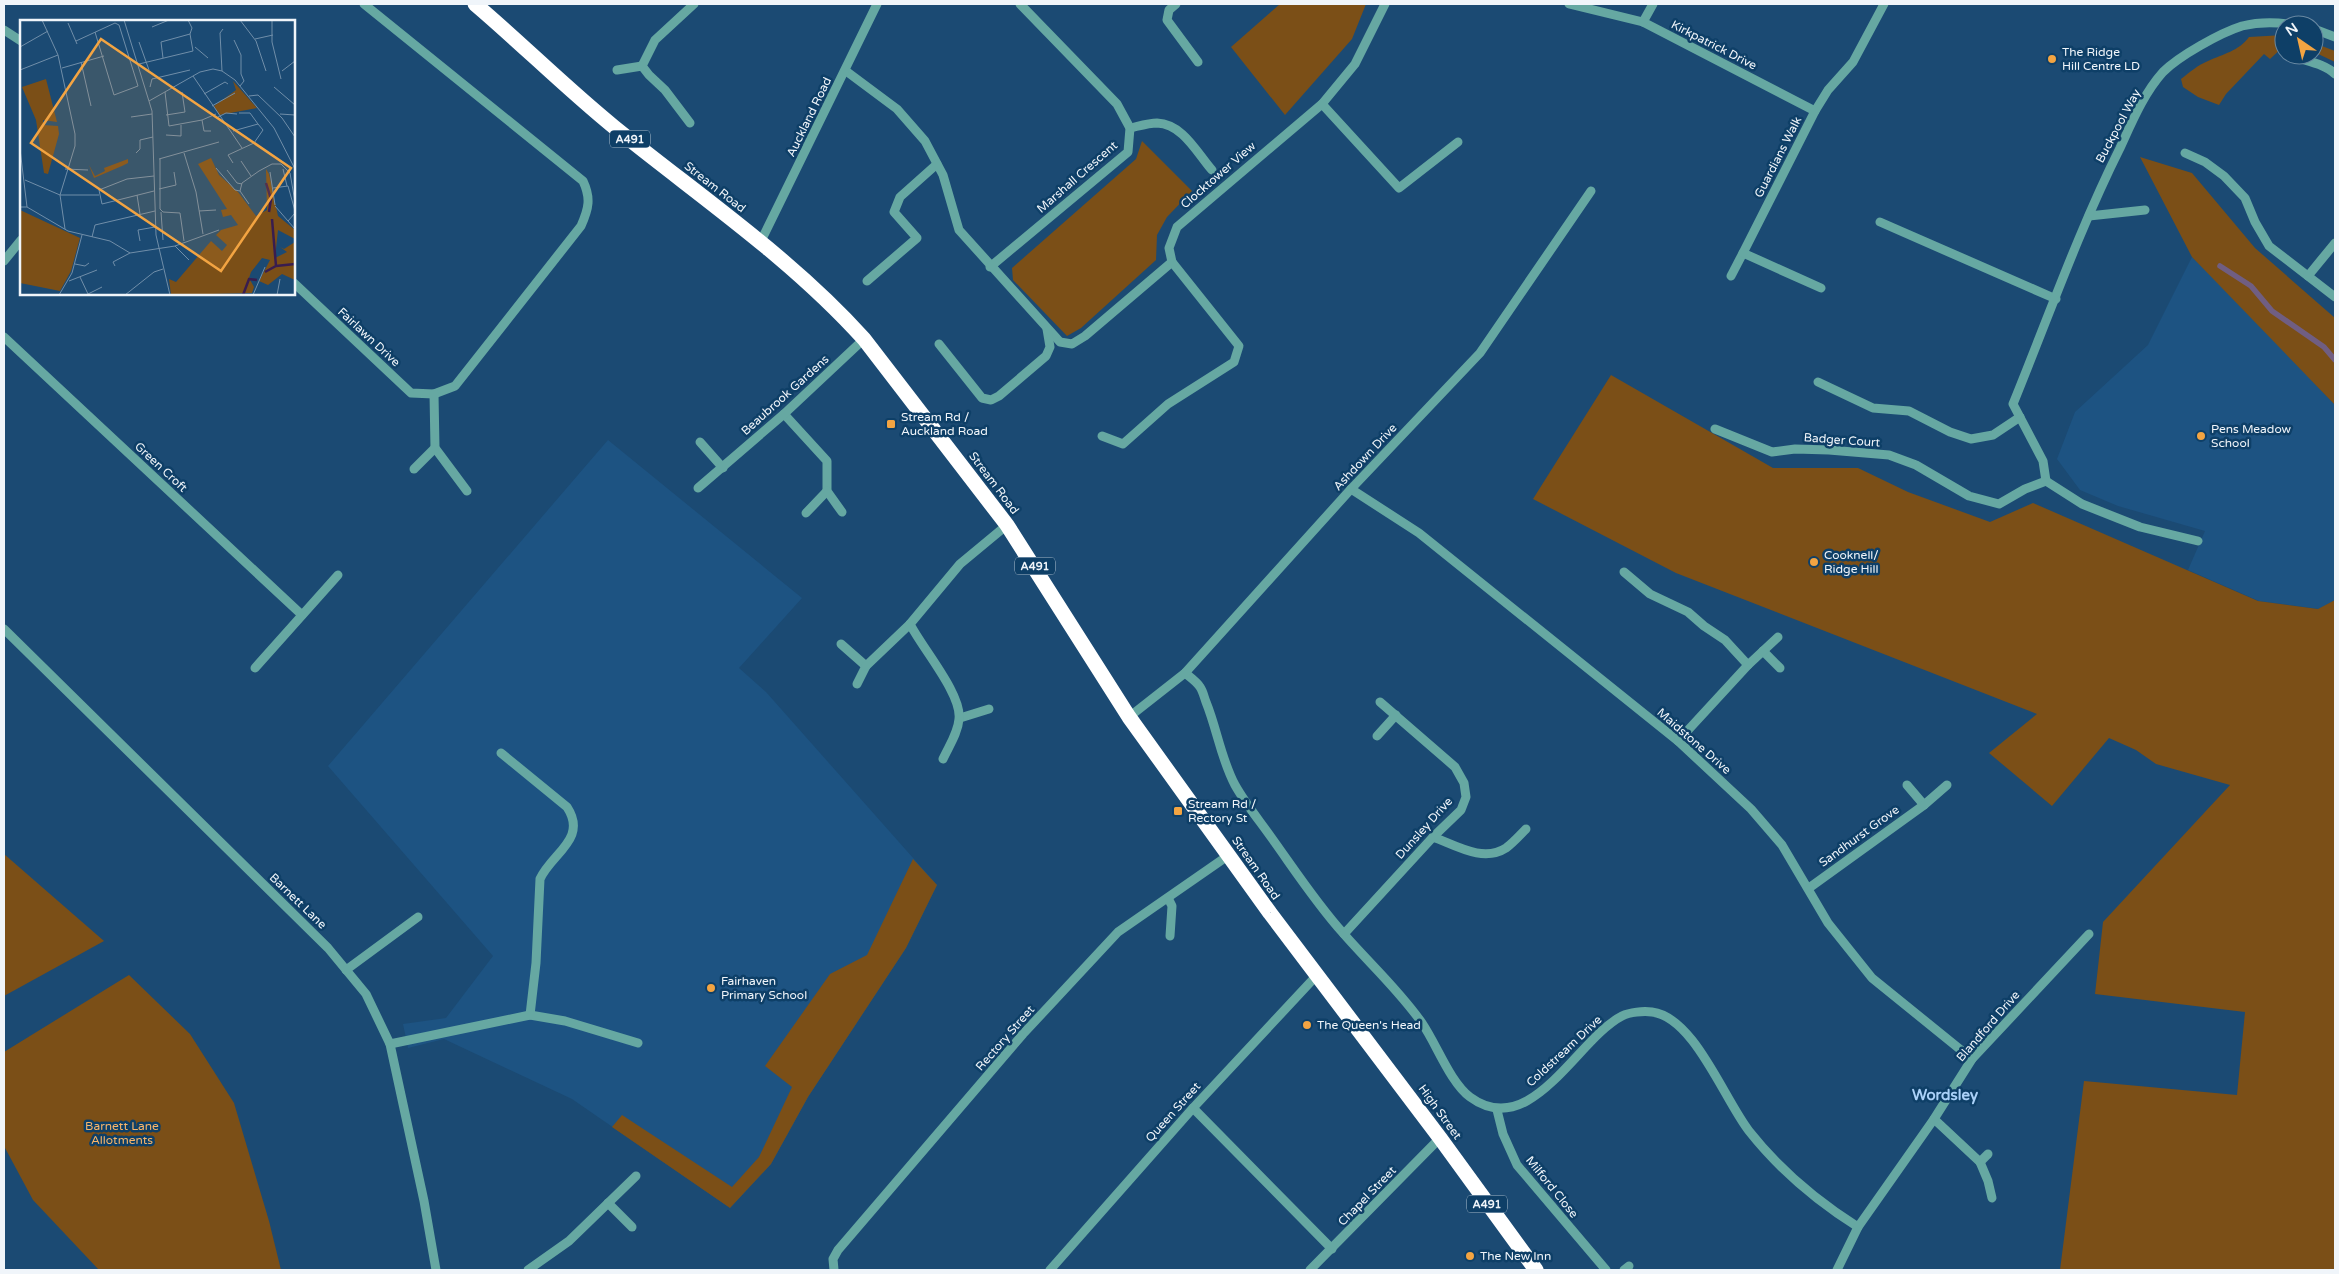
<svg xmlns="http://www.w3.org/2000/svg" width="2339" height="1274" font-family="'Varela Round',sans-serif">
<rect width="100%" height="100%" fill="#1b4a73"/>
<g fill="#1d5382">
<path d="M2192 257 2231 293 2335 405V600L2319 609 2259 601 2188 570 2205 531 2118 506 2080 490 2057 459 2075 412 2148 345Z"/>
<path d="M608 440 802 598 739 668 766 692 937 885 906 948 808 1097 771 1164 730 1208 572 1099 444 1039 408 1048 403 1024 446 1018 493 956 328 766Z"/>
</g>
<g fill="#7b4f17">
<path d="M1280 4H1366L1352 39 1285 115 1231 47Z"/>
<path d="M2284 35V46L2270 59 2264 54 2226 94 2219 105 2198 97 2183 87 2181 79C2190 72 2198 65 2208 61 2223 54 2239 51 2249 37Z"/>
<path d="M2314 43 2335 51V62L2314 52Z"/>
<path d="M1142 141 1192 191 1167 217 1157 235 1156 260 1081 328 1067 336 1013 280 1012 268 1136 159Z"/>
<path d="M2140 157 2192 173 2255 248 2335 318V405L2192 257Z"/>
<path d="M1611 375 1773 468H1858L1908 492 1990 522 2033 503 2258 601 2318 609 2335 600V1270H2060L2084 1081 2237 1095 2245 1012 2095 994 2103 922 2230 785 2156 764 2136 750 2109 738 2052 806 1989 753 2037 714 1676 573 1533 499Z"/>
<path d="M4 854 104 941 4 996Z"/>
<path d="M913 859 937 885 906 948 808 1097 771 1164 730 1208 612 1127 622 1115 732 1187 759 1157 792 1087 765 1066 830 974 867 955Z"/>
<path d="M129 975 190 1034 234 1103 269 1221 281 1270H99L33 1200 4 1146V1052Z"/>
</g>
<g fill="none" stroke-linecap="round" stroke-linejoin="round">
<path stroke="#705e82" stroke-width="5.5" d="M2220 266 2251 286 2272 311 2324 347 2335 360"/>
<g stroke="#66a8a2" stroke-width="9">
<path d="M1176 4 1169 10 1167 20 1198 62"/>
<path d="M1569 4 1643 22 1815 111"/>
<path d="M1643 22 1653 4"/>
<path d="M2314 29 2335 37"/>
<path d="M4 30 21 41"/>
<path d="M2290 55C2304 61 2324 63 2335 74"/>
<path d="M617 70 642 66"/>
<path d="M846 71 897 109 925 141 943 175 959 230 1060 342 1072 344 1085 336 1172 262 1169 248 1177 227 1322 104 1355 64 1385 4"/>
<path d="M1322 104 1399 188 1458 142"/>
<path d="M690 123 665 90 649 75 642 66 655 40 694 4"/>
<path d="M1130 128C1139 126 1149 123 1157 123 1183 124 1197 153 1212 170"/>
<path d="M2185 153 2205 162 2224 176 2245 198 2255 222 2269 246 2335 297"/>
<path d="M2089 216 2145 210"/>
<path d="M1880 222 2056 299"/>
<path d="M761 241 877 4"/>
<path d="M4 261 21 240"/>
<path d="M990 267 1128 152 1130 128 1117 104 1020 4"/>
<path d="M1731 276 1743 253"/>
<path d="M2308 276 2335 243"/>
<path d="M867 281 917 238 894 212 900 197 937 164"/>
<path d="M294 283 411 393 434 394 455 386 581 226C589 208 591 198 583 181L364 4"/>
<path d="M1821 288 1743 253 1815 111 1828 90 1853 62 1884 4"/>
<path d="M4 337 302 615"/>
<path d="M939 344 982 398 991 400 999 396 1046 356 1050 347 1047 329"/>
<path d="M1818 382 1873 408 1909 411 1950 432 1971 439 1993 435 2020 417"/>
<path d="M434 394 435 448 467 491"/>
<path d="M784 414 827 461V491L842 512"/>
<path d="M1715 429 1772 452 1795 449 1829 450 1889 455 1916 465 1969 496 1999 504 2025 489 2046 481"/>
<path d="M1102 436 1123 444 1168 404 1234 362 1239 346 1172 262"/>
<path d="M700 442 723 468"/>
<path d="M414 469 435 448"/>
<path d="M2046 481 2043 461 2013 404C2048 318 2079 230 2120 148 2132 122 2144 93 2163 72 2179 56 2220 33 2242 26 2258 22 2278 22 2294 25"/>
<path d="M2046 481 2082 504 2140 527 2198 541"/>
<path d="M698 488 784 414 864 339"/>
<path d="M1351 489 1419 533 1678 741 1751 809 1782 845 1828 923 1872 978 1972 1059"/>
<path d="M806 513 827 491"/>
<path d="M1624 572 1650 594 1688 612 1704 626 1725 640 1748 665"/>
<path d="M4 629 328 948 366 994 390 1044 424 1201 436 1270"/>
<path d="M841 644 866 666 857 684"/>
<path d="M1763 651 1780 668"/>
<path d="M866 666 910 624"/>
<path d="M255 668 338 575"/>
<path d="M1185 673C1190 677 1197 682 1200 687 1203 691 1204 697 1206 702 1217 729 1221 759 1235 785 1245 803 1259 820 1271 837 1294 869 1316 903 1343 933 1369 963 1399 990 1422 1023 1437 1045 1450 1082 1470 1097 1531 1142 1577 1039 1622 1016 1630 1012 1643 1011 1652 1012 1694 1017 1724 1099 1749 1131 1779 1169 1817 1201 1858 1227"/>
<path d="M1129 717 1185 673 1351 489 1480 353 1591 191"/>
<path d="M960 718 989 709"/>
<path d="M1377 736 1396 715"/>
<path d="M1678 741 1748 665 1778 637"/>
<path d="M501 753 567 807C588 839 552 853 540 879L536 963 530 1015"/>
<path d="M943 759C949 746 958 733 959 719 962 694 922 648 910 624L960 564 1007 525"/>
<path d="M1907 785 1924 805"/>
<path d="M1433 837C1455 845 1483 863 1506 848 1513 843 1520 835 1526 829"/>
<path d="M1809 888 1924 805 1947 785"/>
<path d="M1168 898 1172 906 1170 936"/>
<path d="M1344 934 1433 837 1461 810 1466 797 1464 783 1455 767 1380 702"/>
<path d="M346 970 418 917"/>
<path d="M390 1044 530 1015 565 1021 638 1043"/>
<path d="M1193 1108 1332 1249"/>
<path d="M1497 1110 1503 1134 1517 1165 1606 1270"/>
<path d="M1934 1119 1980 1162 1988 1181 1992 1198"/>
<path d="M1980 1162 1988 1154"/>
<path d="M608 1203 632 1227"/>
<path d="M528 1270 569 1241 636 1176"/>
<path d="M834 1270 833 1259 838 1250 1023 1034 1118 932 1229 855"/>
<path d="M1050 1270 1193 1108 1318 974"/>
<path d="M1310 1270 1440 1138"/>
<path d="M1624 1270 1629 1266"/>
<path d="M1837 1270 1858 1227 1934 1119 1972 1059 2089 934"/>
</g>
<path stroke="#fff" stroke-width="15" d="M475 4C522 44 566 88 614 127 699 196 790 257 864 339L1007 525 1129 717 1270 913 1440 1138 1536 1270"/>
</g>
<g fill="#f3a442" stroke="#0e3f67" stroke-width="2">
<circle cx="2052" cy="59" r="5"/>
<rect x="886" y="419" width="10" height="10" rx="2.5"/>
<circle cx="2201" cy="436" r="5"/>
<circle cx="1814" cy="562" r="5"/>
<rect x="1173" y="806" width="10" height="10" rx="2.5"/>
<circle cx="711" cy="988" r="5"/>
<circle cx="1307" cy="1025" r="5"/>
<circle cx="1470" cy="1256" r="5"/>
</g>
<g text-anchor="middle" dominant-baseline="central" stroke-width="5" stroke-linejoin="round" paint-order="stroke">
<g fill="#0e3f67" stroke="#acbece" stroke-width="1">
<rect x="610" y="130.5" width="40" height="17" rx="4"/>
<rect x="1015" y="557.5" width="40" height="17" rx="4"/>
<rect x="1467" y="1195.5" width="40" height="17" rx="4"/>
</g>
<g font-size="11" font-weight="bold" fill="#f0f5fa">
<text x="630" y="139">A491</text>
<text x="1035" y="566">A491</text>
<text x="1487" y="1204">A491</text>
</g>
<g font-size="12" fill="#f0f5fa" stroke="#0e3f67">
<text transform="translate(1714 45) rotate(27)">Kirkpatrick Drive</text>
<text transform="translate(809 117) rotate(-64)">Auckland Road</text>
<text transform="translate(2118 126) rotate(-62)">Buckpool Way</text>
<text transform="translate(1778 157) rotate(-63)">Guardians Walk</text>
<text transform="translate(1218 175) rotate(-41)">Clocktower View</text>
<text transform="translate(1077 177) rotate(-41)">Marshall Crescent</text>
<text transform="translate(715 187) rotate(38)">Stream Road</text>
<text transform="translate(369 337) rotate(43)">Fairlawn Drive</text>
<text transform="translate(785 395) rotate(-42)">Beaubrook Gardens</text>
<text transform="translate(1842 440) rotate(4)">Badger Court</text>
<text transform="translate(1365 457) rotate(-47)">Ashdown Drive</text>
<text transform="translate(161 467) rotate(43)">Green Croft</text>
<text transform="translate(994 483) rotate(53)">Stream Road</text>
<text transform="translate(1694 741) rotate(41)">Maidstone Drive</text>
<text transform="translate(1424 828) rotate(-48)">Dunsley Drive</text>
<text transform="translate(1859 836) rotate(-36)">Sandhurst Grove</text>
<text transform="translate(1256 868) rotate(55)">Stream Road</text>
<text transform="translate(298 901) rotate(44)">Barnett Lane</text>
<text transform="translate(1988 1026) rotate(-49)">Blandford Drive</text>
<text transform="translate(1005 1038) rotate(-49)">Rectory Street</text>
<text transform="translate(1564 1051) rotate(-43)">Coldstream Drive</text>
<text transform="translate(1173 1112) rotate(-48)">Queen Street</text>
<text transform="translate(1440 1112) rotate(54)">High Street</text>
<text transform="translate(1552 1187) rotate(51)">Milford Close</text>
<text transform="translate(1367 1196) rotate(-46)">Chapel Street</text>
</g>
<g font-size="12" fill="#f0f5fa" stroke="#0e3f67" text-anchor="start">
<text x="2062" y="52">The Ridge<tspan x="2062" dy="14">Hill Centre LD</tspan></text>
<text x="901" y="417">Stream Rd /<tspan x="901" dy="14">Auckland Road</tspan></text>
<text x="2211" y="429">Pens Meadow<tspan x="2211" dy="14">School</tspan></text>
<text x="1824" y="555">Cooknell/<tspan x="1824" dy="14">Ridge Hill</tspan></text>
<text x="1188" y="804">Stream Rd /<tspan x="1188" dy="14">Rectory St</tspan></text>
<text x="721" y="981">Fairhaven<tspan x="721" dy="14">Primary School</tspan></text>
<text x="1317" y="1025">The Queen's Head</text>
<text x="1480" y="1256">The New Inn</text>
</g>
<g font-size="12" fill="#f9b66a" stroke="#0e3f67">
<text x="122" y="1126">Barnett Lane<tspan x="122" dy="14">Allotments</tspan></text>
</g>
<g font-size="15" font-weight="bold" fill="#aad1f8" stroke="#0e3f67">
<text x="1945" y="1095">Wordsley</text>
</g>
</g>
<g transform="translate(20 20)">
<rect width="275" height="275" fill="#1b4a73"/>
<path d="M26 59 37 102 23 100V105L38 106 39 114 28 154 24 153 16 100 2 67ZM213 61 237 88 199 95 194 86 216 70ZM191 138 199 155 218 172 236 196 247 190 246 149 249 154 258 196 275 210V219L258 210 255 238 267 232 260 227 264 229 275 222V260L262 254 248 265 239 261 250 240 242 238 231 252 229 258 234 267 232 273 151 275 149 259 156 262 191 221 202 231 207 225 196 215 201 210 218 205 211 195 203 197 201 190 207 189 178 144ZM108 139V143L102 146 74 158 69 145 75 156 85 151 84 148ZM0 190 60 218 51 251 40 271 0 263Z" fill="#7b4f17"/>
<path fill="none" stroke="#391d4f" stroke-width="2.5" d="M246 163 251 179 249 192M252 199 256 246M245 252 256 246 275 244M223 275 229 259 237 260"/>
<path fill="none" stroke="#708ea9" stroke-width="1" d="M22 0 38 35 55 114V126L40 175 45 209M104 0 132 91 136 215 150 275M168 0 172 8 170 14M220 0 236 21 246 51M252 0V22L261 59M48 3 57 24M132 7 149 0M75 12 94 75M235 19 253 15M214 20 221 35V54L224 61 220 66M56 21 95 3 99 5 118 66 94 75M119 22 129 50M0 27 28 11M175 27 188 38M143 38 141 22 170 14M61 42 71 86M119 44 173 31 170 14M42 48 84 36M0 50 38 35M202 51 200 13 203 9M262 51 275 41M173 56 222 128M130 67 132 59 170 50M254 67 275 85M145 72 149 106 182 100 196 94M184 74 205 62 208 64M229 76 238 75 262 98 275 117M129 81 180 52 193 49 202 51 215 60 254 108 275 149M192 86 215 73M219 93H230L238 104M260 94 275 95M146 95 165 92 162 72M111 97 132 94M198 97 206 93 217 94M182 100 184 111H191M146 115 161 116V105M0 129 7 187M116 133 120 129V120L133 117M164 133 176 172 183 214M139 139 199 122M140 139V189L143 192 160 193 164 221M221 141 231 156M213 143 208 135 234 123 243 110 238 104 213 111M196 148 215 170 220 171M45 149 68 150M263 149 267 166M207 150 217 163 222 164M250 152 255 185M134 156 107 159 79 170 82 184 134 171M5 160 40 175M253 168 268 166 275 191M139 169 156 165 154 152M220 171 222 163 239 151 252 144H261L270 153 275 182M220 171 229 184M40 175H79M117 175 120 194M255 186 268 201M0 187H7L48 211 90 221 110 233M179 191 196 190M141 192 143 220M275 193 268 201 275 209M72 217 75 205 135 191M120 221 118 210 135 207M155 226 169 240M55 244 65 246 69 243M95 246 93 242 110 233 155 226 199 210M60 257 68 274 82 267M49 261 77 250M39 275 52 253 62 215M105 275 134 252 143 249M233 275 245 247M257 275 260 259"/>
<path fill="#f3a442" fill-opacity="0.15" stroke="#f3a442" stroke-width="2.5" d="M81 19 271 148 201 251 11 123Z"/>
<rect width="275" height="275" fill="none" stroke="#f0f5fa" stroke-width="2.5"/>
</g>
<rect width="2339" height="1274" fill="none" stroke="#f0f5fa" stroke-width="10"/>
<g transform="translate(2299 40) rotate(326)"><circle r="24" fill="#0e3f67" stroke="#6888a2"/>
<path d="M0-4L9 19L0 12L-9 19Z" fill="#f3a442"/>
<text y="-8" font-size="14" font-weight="bold" text-anchor="middle" fill="#f0f5fa">N</text>
</g>
</svg>
